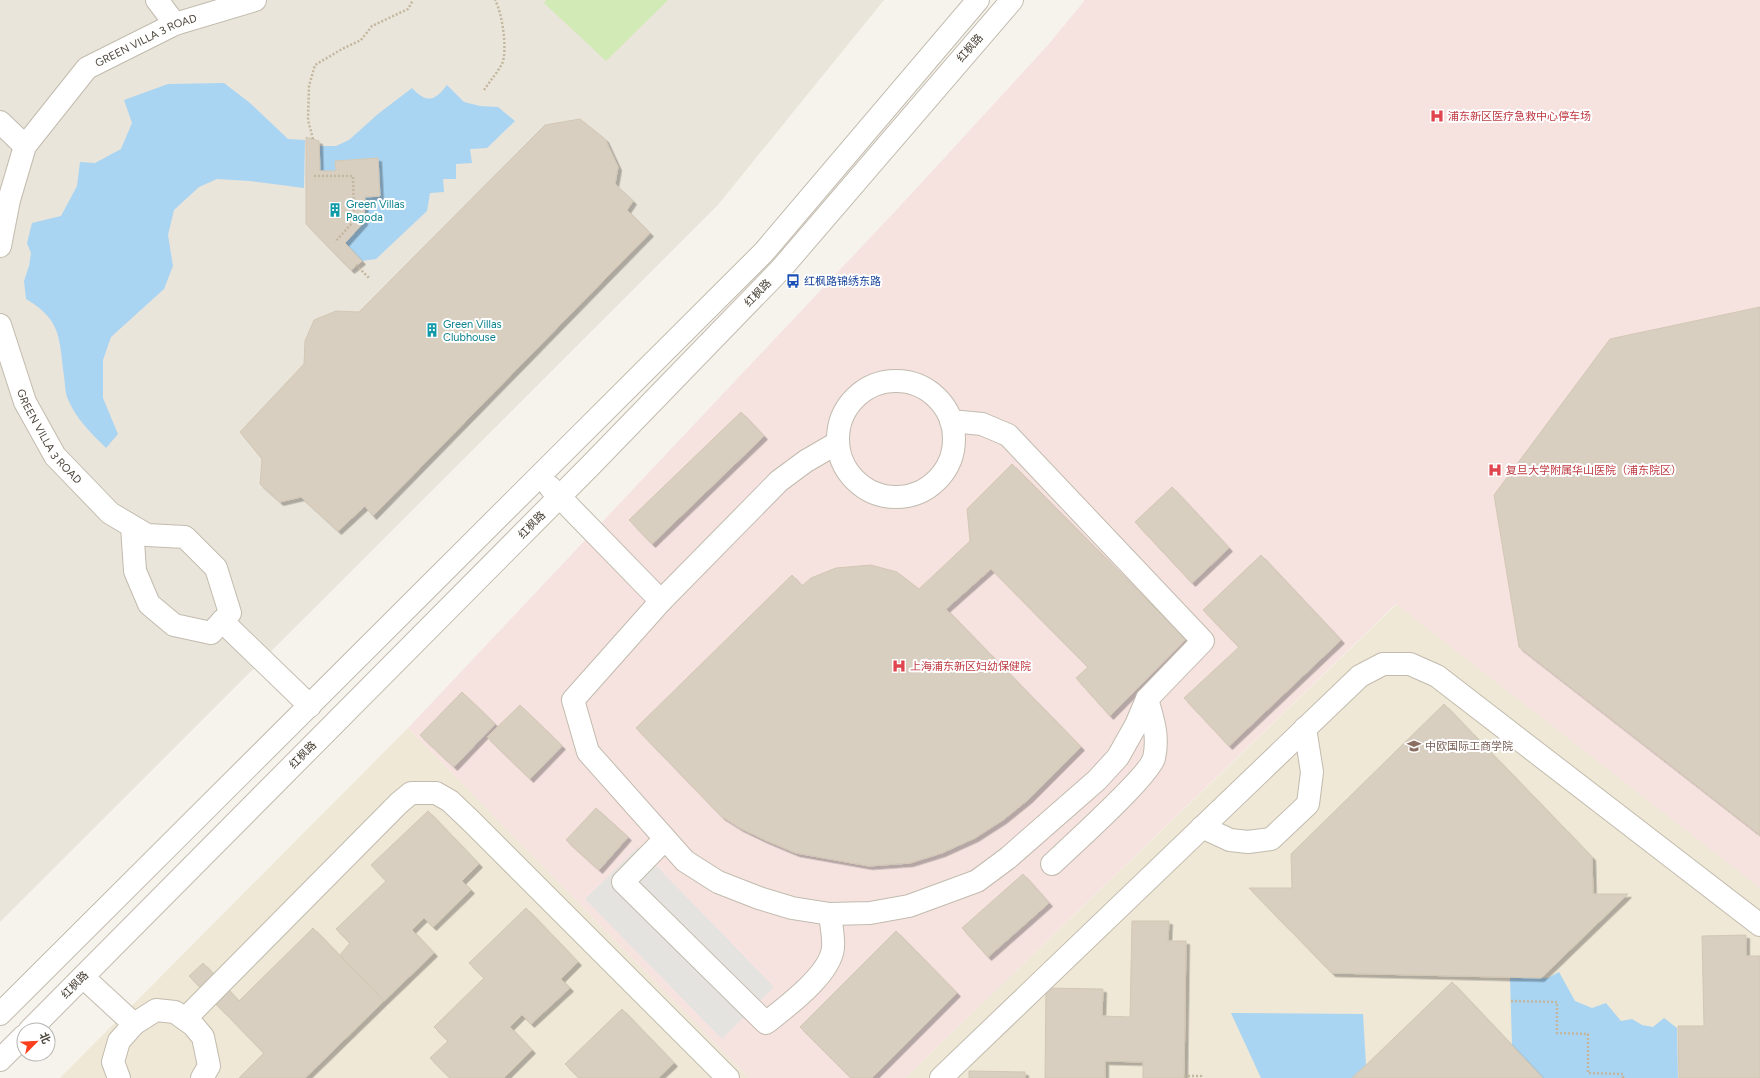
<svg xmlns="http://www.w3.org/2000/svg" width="1760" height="1078" font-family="Figtree,'Noto Sans SC',sans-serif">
<defs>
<filter id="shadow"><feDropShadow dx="3.5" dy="3.5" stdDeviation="0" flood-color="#0004"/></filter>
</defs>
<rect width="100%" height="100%" fill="#f6f3ec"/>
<path fill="#eae5da" d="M0 0H884L717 206 0 922Z"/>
<g fill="#efe8d6">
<path d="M1397 604 1760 888V1078H905Z"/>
<path d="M408 728 749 1078H60Z"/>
</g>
<path fill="#f6e3e0" d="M1085 0H1760V888L1396 604 905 1078H749L408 728 901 205 1048 45Z"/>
<path fill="#d2eab5" d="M546 0H668L606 61 544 3Z"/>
<path fill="#e5e3e0" d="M638 847 774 987 722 1039 585 899Z"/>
<g fill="#a9d4f2">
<path d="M224 83 250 103 288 139 305 140 304 188 250 181 217 179 199 187 174 210 168 235 173 266 164 289 111 337 103 360V398L118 434 106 448C91 433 75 418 67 397 65 391 65 383 64 376 59 339 62 320 26 299L24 281 29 266 31 253 27 243 32 223 61 216 77 186 80 162 95 163 121 149 132 123 124 100 168 84Z"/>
<path d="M447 85 464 102 480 106 498 107 515 121 487 148 470 149 472 163 456 164V179H443L444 192 430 193 427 211 376 259 362 261 345 243 364 222 365 197 380 196 378 158 335 161 336 171H320L319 146H336L349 140 378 114 412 88C427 104 435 101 447 85Z"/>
<path d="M1559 972 1575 1001 1592 1008 1606 1003 1621 1021 1632 1019 1642 1025 1653 1027 1664 1018 1677 1028 1678 1078H1543L1512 1045 1510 977 1548 978Z"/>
<path d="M1231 1013 1363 1014 1366 1065 1352 1078H1261Z"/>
</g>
<g fill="#d8cfc1" stroke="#d3c7b4" filter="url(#shadow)">
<path d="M580 119 605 139 618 167 615 184 633 201 627 210 650 233 373 516 365 506 338 531 301 497 280 502 260 484 262 459 240 432 304 364 305 341 314 320 336 311 359 312 545 125Z"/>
<path d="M306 137 319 141 320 171H336L335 161 378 158 380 196 365 197 364 222 345 243 362 261 351 270 306 224Z"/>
<path d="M1760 307V835L1519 647 1494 495 1610 339Z"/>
<path d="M741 412 764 436 652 544 629 520Z"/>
<path d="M1012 464 1186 639 1110 716 1076 678 1088 667 991 569 946 609 1081 747 1029 799 1003 820 975 838 942 853 910 863 869 866 796 853 765 840 740 828 721 816 636 728 792 575 802 586 811 578 836 568 871 565 897 572 919 589 970 541 967 509Z"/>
<path d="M1172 487 1229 548 1192 583 1135 522Z"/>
<path d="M1261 555 1341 640 1229 746 1184 698 1239 647 1203 610Z"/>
<path d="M462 692 495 724 454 767 420 735Z"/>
<path d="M1444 704 1592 857 1593 894H1628L1541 978 1332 973 1249 888H1292L1291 854Z"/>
<path d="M520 705 562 746 530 779 487 737Z"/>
<path d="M596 808 628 837 599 870 566 840Z"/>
<path d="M428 811 479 864 462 881 471 890 433 927 424 918 412 930 434 953 384 1001 340 955 350 943 336 929 386 881 371 865Z"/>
<path d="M1023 874 1049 903 988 957 962 928Z"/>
<path d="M526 908 578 962 561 979 570 988 531 1024 522 1015 510 1027 532 1050 504 1078H450L430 1058 448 1041 434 1027 484 978 469 963Z"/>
<path d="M1132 921H1169L1168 941H1186L1184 1078H1143V1062L1105 1061V1078H1045L1046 988 1103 989 1102 1016 1130 1017Z"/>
<path d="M313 928 384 1001 305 1078H239L264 1053 189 976 203 963 239 1001Z"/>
<path d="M896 931 957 993 872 1078H851L800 1027Z"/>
<path d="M1746 935V956H1760V1078H1679L1678 1026H1704L1702 936Z"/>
<path d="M1452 982 1543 1078H1352L1366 1065Z"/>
<path d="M622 1009 674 1063 658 1078H579L565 1064Z"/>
<path d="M969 1071 1025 1072V1078H969Z"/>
</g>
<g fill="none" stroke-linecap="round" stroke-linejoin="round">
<defs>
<g id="minor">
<path d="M157 0 175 24"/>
<path d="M0 122 25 146"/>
<path id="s1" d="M0 246 9 200 25 146 87 68 175 24 255 0"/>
<path id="s2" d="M0 325 25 402 55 456 110 513 147 535 185 537 216 568 230 613 211 633 174 625 149 604 135 571 132 526"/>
<circle cx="896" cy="439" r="58"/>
<path d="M837 443 806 461 779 481 661 601 573 700 588 752 685 861 718 882 759 898 792 908 830 914 870 913 909 906 977 881 1008 858 1097 780 1118 757 1136 725 1147 699 1203 641 1008 435 982 424 951 421"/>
<path d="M550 487 661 601"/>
<path d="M222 621 310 706"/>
<path d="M1202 827 1230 840 1248 842 1271 839 1308 804 1312 772 1305 728"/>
<path d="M665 839 623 882 766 1023C786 1007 830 975 833 948 834 937 831 925 830 914"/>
<path d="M1052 864C1070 847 1149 776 1154 758 1159 737 1153 719 1147 699"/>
<path d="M83 977 134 1024"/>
<path d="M0 1014 764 252 978 0"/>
<path d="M185 1019 399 803 411 793H436L450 801 472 822 728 1078"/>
<path d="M30 1030 591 465 781 269 1012 0"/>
<path d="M0 1060 24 1036"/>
<path d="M119 1078 113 1062 119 1041 134 1024 156 1010 175 1012 193 1025 203 1037 209 1066 202 1078"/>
<path d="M941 1078 1360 676 1383 664H1410L1437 676 1760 925"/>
</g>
</defs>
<use href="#minor" stroke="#c2bbae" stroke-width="24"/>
<g stroke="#c4b79f" stroke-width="2.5" stroke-dasharray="2 2" stroke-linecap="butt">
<path d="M484 90C490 81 497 73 502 64 508 50 502 12 495 0"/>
<path d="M313 139 308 120 309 86 315 65 342 49 361 40 372 26 408 9 413 0"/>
<path d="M314 176H353L354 221 335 242"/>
<path d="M356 265 369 278"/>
<path d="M1511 1001 1557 1002V1033L1588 1034V1073L1623 1074V1078"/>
<path d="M1184 1076H1201V1078"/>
</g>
<use href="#minor" stroke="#fff" stroke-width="22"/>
</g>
<defs>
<symbol id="hospital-bare" viewBox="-9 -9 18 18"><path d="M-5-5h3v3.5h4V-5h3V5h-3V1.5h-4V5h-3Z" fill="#e0444e" stroke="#fff" stroke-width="2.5" paint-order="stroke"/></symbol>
<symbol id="building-bare" viewBox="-9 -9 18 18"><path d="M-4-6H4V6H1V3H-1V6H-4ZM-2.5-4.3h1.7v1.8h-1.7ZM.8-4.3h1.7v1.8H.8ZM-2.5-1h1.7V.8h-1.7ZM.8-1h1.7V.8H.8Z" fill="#0f9aa8" stroke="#fff" stroke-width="2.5" paint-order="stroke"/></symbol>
<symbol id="bus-bare" viewBox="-9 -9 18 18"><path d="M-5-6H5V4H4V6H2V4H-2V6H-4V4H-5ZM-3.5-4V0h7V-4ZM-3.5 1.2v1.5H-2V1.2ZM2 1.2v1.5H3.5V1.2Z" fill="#1a4fb4" stroke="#fff" stroke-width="2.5" paint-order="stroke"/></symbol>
<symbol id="school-bare" viewBox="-9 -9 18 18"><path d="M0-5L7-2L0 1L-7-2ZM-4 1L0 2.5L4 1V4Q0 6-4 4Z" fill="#8d6e63" stroke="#fff" stroke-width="2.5" paint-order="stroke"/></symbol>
</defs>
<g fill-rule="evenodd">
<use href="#hospital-bare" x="1427" y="106" width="20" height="20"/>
<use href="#building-bare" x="325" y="200" width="20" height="20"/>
<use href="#bus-bare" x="783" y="271" width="20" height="20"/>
<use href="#building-bare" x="422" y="320" width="20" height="20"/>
<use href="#hospital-bare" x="1485" y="460" width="20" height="20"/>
<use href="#hospital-bare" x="889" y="656" width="20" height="20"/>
<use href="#school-bare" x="1404" y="736" width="20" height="20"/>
</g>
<g text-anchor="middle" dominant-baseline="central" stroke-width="4" stroke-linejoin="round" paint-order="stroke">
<g font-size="11" fill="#4b4439" stroke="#fff">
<text stroke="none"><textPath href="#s1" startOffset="268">GREEN VILLA 3 ROAD</textPath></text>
<text transform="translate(970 48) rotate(-49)">红枫路</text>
<text transform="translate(758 293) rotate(-46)">红枫路</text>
<text stroke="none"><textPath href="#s2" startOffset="123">GREEN VILLA 3 ROAD</textPath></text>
<text transform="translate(532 525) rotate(-45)">红枫路</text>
<text transform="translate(303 755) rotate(-45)">红枫路</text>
<text transform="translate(75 985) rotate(-45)">红枫路</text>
</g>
<g font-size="11" fill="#be3a42" stroke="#fff" text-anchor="start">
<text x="1448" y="116">浦东新区医疗急救中心停车场</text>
<text x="1506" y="470">复旦大学附属华山医院（浦东院区）</text>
<text x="910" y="666">上海浦东新区妇幼保健院</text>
</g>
<g font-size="11" fill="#0d838f" stroke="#fff" text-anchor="start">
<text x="346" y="204">Green Villas<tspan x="346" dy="13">Pagoda</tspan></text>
<text x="443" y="324">Green Villas<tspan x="443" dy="13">Clubhouse</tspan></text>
</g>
<g font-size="11" fill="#164399" stroke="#fff" text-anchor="start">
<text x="804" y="281">红枫路锦绣东路</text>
</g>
<g font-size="11" fill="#785e54" stroke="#fff" text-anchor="start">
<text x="1425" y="746">中欧国际工商学院</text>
</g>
</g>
<g transform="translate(36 1042) rotate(66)"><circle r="19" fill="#ffffff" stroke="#b7b4b0"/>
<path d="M0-3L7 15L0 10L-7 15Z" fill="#fc3f1d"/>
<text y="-6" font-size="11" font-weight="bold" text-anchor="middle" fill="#4b4439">北</text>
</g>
</svg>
